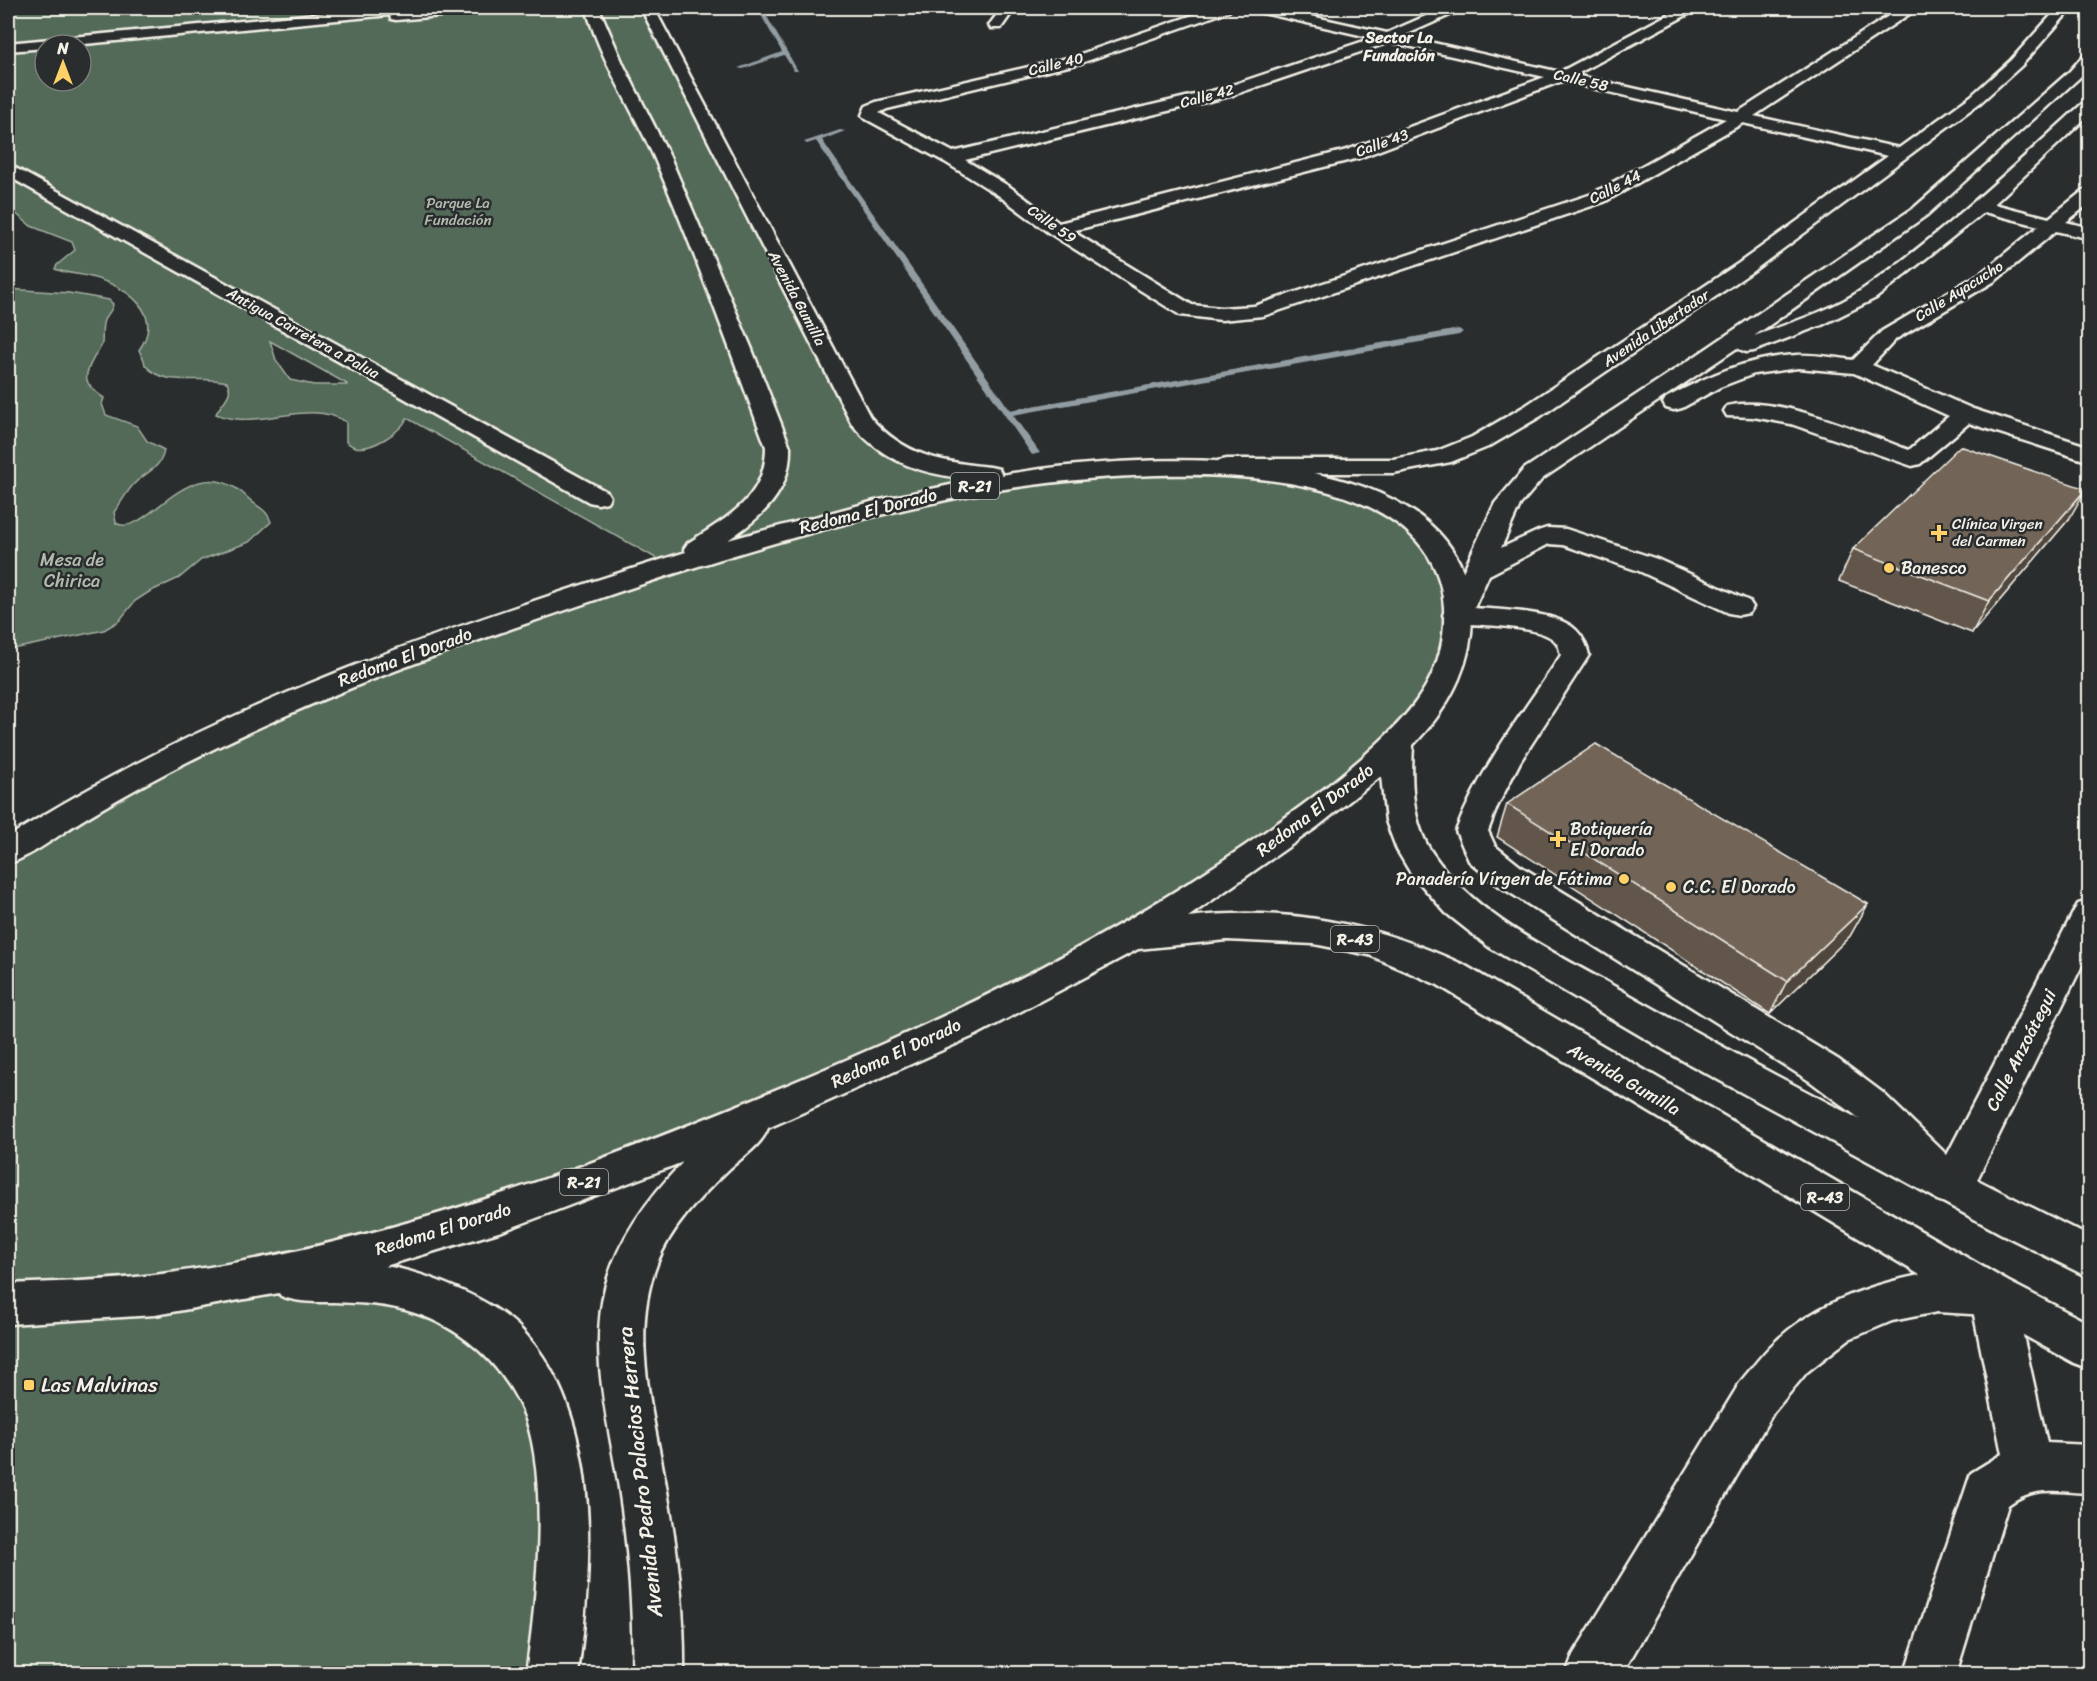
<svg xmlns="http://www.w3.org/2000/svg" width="2097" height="1681" font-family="Sriracha,sans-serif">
<rect width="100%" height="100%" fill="#2a2d2e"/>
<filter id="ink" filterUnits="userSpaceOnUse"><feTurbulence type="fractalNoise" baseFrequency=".0167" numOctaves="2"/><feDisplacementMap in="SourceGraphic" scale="12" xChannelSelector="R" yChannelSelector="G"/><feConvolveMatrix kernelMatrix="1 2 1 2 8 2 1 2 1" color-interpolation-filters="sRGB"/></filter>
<g filter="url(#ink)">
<g fill="#526a58" stroke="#a3aea0" stroke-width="1.5" fill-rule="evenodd">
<path d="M8 8H592L770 424 773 481 670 566 407 418C401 432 371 451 355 447 351 446 349 443 346 442V422C308 397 257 432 216 414 221 402 235 395 227 382 199 374 166 389 145 365L144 360 139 350C166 312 125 286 91 277 79 273 66 274 55 269L57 265 75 250 72 242 31 226 8 207ZM45 45H81V81H45ZM270 341 347 384V385H314L290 380 276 360Z"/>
<path d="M596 8H645L746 210 874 446 1004 478 723 546 784 470 627 79Z"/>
<path d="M8 289 69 293 109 300 113 304C112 312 107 314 104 320 101 329 103 336 102 343 102 347 99 349 97 352 85 374 79 382 104 398L102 404 106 415 137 426 147 441 164 450C162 468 144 473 133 485 126 493 121 503 114 512L116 523C146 542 191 440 249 499 258 508 267 509 271 522L249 542 201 560 179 578 149 592 135 601 119 621 104 630 8 650Z"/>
<path d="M1145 470 1292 481 1363 501 1418 537 1445 589 1443 644 1433 675 1402 724 1323 796 1175 896 949 1017 729 1114 452 1216 232 1268 64 1287 8 1289V861L50 833 263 720 491 632 795 534 956 495Z"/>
<path d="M229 1283 453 1308 543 1402 552 1673H8V1304L57 1302Z"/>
</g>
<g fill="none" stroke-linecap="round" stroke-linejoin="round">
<g fill="#919da2" fill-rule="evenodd">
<path d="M757 8H762L798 71H794L784 55 743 69 738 68 782 52Z"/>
<path d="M840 130 845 131 822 140 1010 410 1459 329 1463 332 1459 335 1013 415 1040 453 1032 455 816 141 807 144 804 142Z"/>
</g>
<defs>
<g id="minor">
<path d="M380 8H423V10L492 8 485 12 396 20 391 19 390 15 74 45H45V48L8 51V43Z"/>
<path d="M1002 8H1015L1001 28H991L989 25Z"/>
<path d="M1213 8H1231L1229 11 1081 63 887 109 879 113 953 152 1220 89 1373 38 1254 11 1253 8H1275L1387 33 1444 8H1460L1459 11 1403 36 1560 72 1680 8H1695L1694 11 1575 75 1738 112 1901 8H1915L1914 11 1754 116 1899 148 1971 96 2011 60 2058 8H2072L2021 66 1981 102 1753 271 1541 416 1488 447 1451 462 1393 473H1227L1218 471 1215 466 1218 461 1227 459H1393L1437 451 1472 437 1525 406 1739 263 1888 156 1743 123 1604 202 1263 316 1221 320 1180 315 1049 233 998 195 945 162 864 118 862 115 866 106 876 102 1072 57ZM1390 42 1545 77 1347 150 1059 223 1010 187 965 160 1230 96ZM1562 81 1726 119 1592 194 1254 306 1221 308 1192 305 1072 231 1359 158Z"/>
<path d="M2090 53V67L2079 78 1927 215 1754 336C1790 323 1831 311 1863 289 1943 234 2013 167 2084 102L2090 100V114L1994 204 2049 218 2084 190 2090 189V203L2066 222 2090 228V239L2056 231 1995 281 1896 339 1872 365 1973 409 2090 447V462L1969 423 1920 464 1912 466 1791 424 1753 417 1727 416 1724 411 1727 406C1777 394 1860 432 1909 450L1949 416 1854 373 1798 368 1754 374 1720 387 1682 408 1674 410 1666 408 1663 403 1666 398C1707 376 1749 357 1797 355 1815 354 1835 358 1853 360L1882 331 1981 273 2039 226 1984 212 1876 298 1822 325 1754 351 1746 352 1737 348 1542 479 1520 505 1501 548 1538 531 1547 528 1566 529 1657 559 1749 601 1753 607 1749 613 1739 615 1729 613 1639 571 1563 545 1549 544 1489 575 1474 608C1500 610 1557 611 1576 630 1583 637 1587 646 1589 655L1520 762 1497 807 1488 831 1495 846 1520 866 1839 1060 1883 1093 1947 1155 2073 913 2078 904 2090 900V949L1967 1200 1952 1205 1937 1200 1855 1115 1811 1082 1496 884 1469 861 1456 831C1481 766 1523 713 1561 655 1560 651 1559 645 1556 642 1541 623 1471 627 1447 621L1443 615 1495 503 1524 469 1697 355 1915 207 2069 72 2085 54Z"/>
<path d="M8 164 607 492 610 497 607 502 598 504 589 502 8 176Z"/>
<path d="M1992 1275 2007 1281 2014 1295 2047 1443 2090 1445V1493C2057 1492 2035 1484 2008 1505L1956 1674H1904L1971 1473 2002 1454 1970 1295 1977 1281Z"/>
</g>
<path id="major" d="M586 8H599L624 66 670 157 751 347 790 447C791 492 763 516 728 540L875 501 974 480C923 474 885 464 852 424L641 8H654L870 417C904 456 941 462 990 467L999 469 1002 475C1121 454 1450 430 1471 602 1477 657 1451 707 1413 745 1411 781 1411 823 1433 854 1477 918 1554 952 1619 989 1773 1077 1932 1157 2090 1237V1278L2000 1233 1680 1059 1489 947 1446 913 1410 872 1397 850 1386 821 1381 776 1317 827 1188 917C1287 906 1374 923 1464 965L2007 1281 2090 1324V1369L2074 1363 1987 1315 1937 1312 1892 1321 1849 1339 1807 1372 1773 1413 1622 1674H1566L1573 1655 1741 1381C1752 1368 1762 1354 1774 1343 1813 1305 1868 1285 1920 1275L1438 985 1369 955 1314 944 1227 940 1138 949 976 1035 768 1128C761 1146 742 1157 728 1170 701 1196 670 1228 657 1264 628 1338 656 1422 668 1497 678 1554 685 1615 684 1674H632C634 1612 628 1548 619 1488 609 1423 588 1350 606 1284 619 1237 649 1197 683 1162L505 1230 385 1266C406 1269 426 1276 446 1284 471 1294 497 1307 517 1325 604 1411 593 1563 578 1674H526C536 1606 551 1470 521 1407 501 1363 461 1328 415 1313 389 1304 361 1303 334 1302 315 1302 299 1303 281 1296L279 1293 155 1315 8 1324V1284C57 1282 105 1281 154 1275 385 1247 605 1162 818 1072 968 1009 1112 937 1246 845 1291 814 1335 783 1375 746 1418 707 1447 668 1444 607 1433 433 1083 473 971 495 833 522 699 564 566 610 469 643 372 677 278 719 214 747 151 779 91 815 63 831 38 853 8 864V837C216 705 452 625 686 552L684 549 688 543C726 518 766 499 766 447 730 350 695 252 654 157 632 108 600 59 586 8Z"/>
</defs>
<use href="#minor" stroke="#f4f1e8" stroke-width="5"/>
<use href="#major" stroke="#f4f1e8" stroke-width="5"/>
<use href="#minor" fill="#2a2d2e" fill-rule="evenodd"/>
<use href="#major" fill="#2a2d2e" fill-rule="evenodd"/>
</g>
<g fill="#62574c" stroke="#f4f1e8" stroke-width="1.5">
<path d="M2069 519 1972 633 1839 581 1853 549Z"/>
<path d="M1507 804 1868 904 1850 936 1770 1014 1497 837Z"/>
</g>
<g fill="#50473e" stroke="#f4f1e8" stroke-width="1.5">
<path d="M8 8H36L8 10Z"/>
<path d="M2086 489 2069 519 1972 633 1989 601Z"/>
<path d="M1868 904 1850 936 1770 1014 1787 981Z"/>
</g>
<g fill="#726558" stroke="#f4f1e8" stroke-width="1.5">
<path d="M1960 446 2086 489 1989 601 1853 549Z"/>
<path d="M1596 744 1868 904 1787 981 1507 804Z"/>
</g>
</g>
<g fill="#ffd166" stroke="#2a2d2e" stroke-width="2">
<path d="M1936 524h6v6h6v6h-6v6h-6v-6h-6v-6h6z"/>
<circle cx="1889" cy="568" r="6"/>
<path d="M1555 830h6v6h6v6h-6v6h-6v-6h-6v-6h6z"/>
<circle cx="1624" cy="879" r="6"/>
<circle cx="1671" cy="887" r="6"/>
<rect x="23" y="1379" width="12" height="12" rx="3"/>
</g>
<g text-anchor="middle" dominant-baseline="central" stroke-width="5" stroke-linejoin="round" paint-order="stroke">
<g font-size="15" fill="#f4f1e8" stroke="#2a2d2e">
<text transform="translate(1056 64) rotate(-14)">Calle 40</text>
<text transform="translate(1581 80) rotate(13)">Calle 58</text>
<text transform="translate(1207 96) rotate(-15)">Calle 42</text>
<text transform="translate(1382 143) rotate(-20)">Calle 43</text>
<text transform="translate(1615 187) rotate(-27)">Calle 44</text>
<text transform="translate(1052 224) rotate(35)">Calle 59</text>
<text transform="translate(1959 291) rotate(-32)">Calle Ayacucho</text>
<text transform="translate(797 298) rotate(62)">Avenida Gumilla</text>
<text transform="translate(1656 328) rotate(-34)">Avenida Libertador</text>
<text transform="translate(303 333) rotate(29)">Antigua Carretera a Palua</text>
</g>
<g font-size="15" fill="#b3bbae" stroke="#2a2d2e">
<text x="458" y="203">Parque La<tspan x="458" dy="17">Fundación</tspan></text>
</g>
<g font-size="15" fill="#f4f1e8" stroke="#2a2d2e" text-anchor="start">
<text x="1952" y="524">Clínica Virgen<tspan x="1952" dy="17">del Carmen</tspan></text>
</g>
<g font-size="16" font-weight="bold" fill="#f4f1e8" stroke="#2a2d2e">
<text x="1399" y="37">Sector La<tspan x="1399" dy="18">Fundación</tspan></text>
</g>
<g fill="#2a2d2e" stroke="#b7b6b0" stroke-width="1.5">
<rect x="951" y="473" width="48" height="26" rx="4.5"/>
<rect x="1331" y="926" width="48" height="26" rx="4.5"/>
<rect x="560" y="1169" width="48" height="26" rx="4.5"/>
<rect x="1801" y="1184" width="48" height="26" rx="4.5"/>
</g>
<g font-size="16" font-weight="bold" fill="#f4f1e8">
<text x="975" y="486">R-21</text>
<text x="1355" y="939">R-43</text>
<text x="584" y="1182">R-21</text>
<text x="1825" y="1197">R-43</text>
</g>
<g font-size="18" fill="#f4f1e8" stroke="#2a2d2e">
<text transform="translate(868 511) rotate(-14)">Redoma El Dorado</text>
<text transform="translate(405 657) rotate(-20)">Redoma El Dorado</text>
<text transform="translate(1315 810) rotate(-37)">Redoma El Dorado</text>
<text transform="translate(2021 1050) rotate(-63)">Calle Anzoátegui</text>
<text transform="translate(896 1053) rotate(-25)">Redoma El Dorado</text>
<text transform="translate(1624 1079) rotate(30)">Avenida Gumilla</text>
<text transform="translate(443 1229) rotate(-17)">Redoma El Dorado</text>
</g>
<g font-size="18" fill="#b3bbae" stroke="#2a2d2e">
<text x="72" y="560">Mesa de<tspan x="72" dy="21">Chirica</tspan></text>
</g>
<g font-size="18" fill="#f4f1e8" stroke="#2a2d2e" text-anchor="start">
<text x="1901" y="568">Banesco</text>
<text x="1570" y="829">Botiquería<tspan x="1570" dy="21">El Dorado</tspan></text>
<text x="1612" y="879" text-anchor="end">Panadería Vírgen de Fátima</text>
<text x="1683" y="887">C.C. El Dorado</text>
</g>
<g font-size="21" fill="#f4f1e8" stroke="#2a2d2e" text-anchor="start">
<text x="41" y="1385">Las Malvinas</text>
</g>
<g font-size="21" fill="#f4f1e8" stroke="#2a2d2e">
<text transform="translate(640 1472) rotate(-96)">Avenida Pedro Palacios Herrera</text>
</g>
</g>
<rect width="2097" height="1681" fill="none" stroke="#2a2d2e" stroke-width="30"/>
<rect x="15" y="15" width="2067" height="1651" fill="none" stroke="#f4f1e8" stroke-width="2" filter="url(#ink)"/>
<g transform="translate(63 63)"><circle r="28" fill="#2a2d2e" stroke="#7b7b78" stroke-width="1.5"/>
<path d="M0-4.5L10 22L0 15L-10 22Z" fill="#ffd166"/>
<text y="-9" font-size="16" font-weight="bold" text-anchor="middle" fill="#f4f1e8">N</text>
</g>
</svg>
